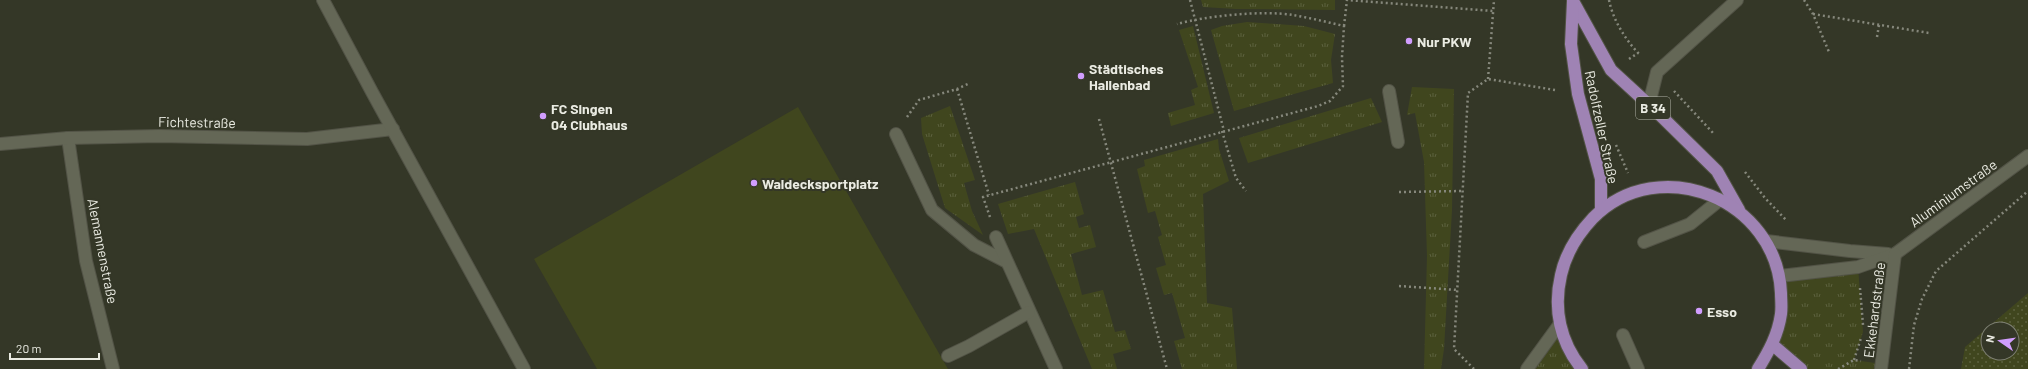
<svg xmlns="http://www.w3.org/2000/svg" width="2028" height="369" font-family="Barlow,sans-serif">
<defs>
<pattern id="grass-tufts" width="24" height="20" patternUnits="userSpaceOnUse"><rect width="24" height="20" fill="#40461e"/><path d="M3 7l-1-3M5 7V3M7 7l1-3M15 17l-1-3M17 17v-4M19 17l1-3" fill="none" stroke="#5c613e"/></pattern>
<pattern id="park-dots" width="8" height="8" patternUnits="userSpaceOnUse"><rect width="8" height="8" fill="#40461e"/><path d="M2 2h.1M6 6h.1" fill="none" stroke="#5c613e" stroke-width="1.8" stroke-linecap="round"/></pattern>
</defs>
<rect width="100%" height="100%" fill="#343727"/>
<g fill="url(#grass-tufts)">
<path d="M1201 0H1335V10L1236 9 1203 7Z"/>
<path d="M1247 22 1304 26 1335 34 1331 60 1333 83 1234 111 1211 30 1222 26Z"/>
<path d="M1193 26 1214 113 1171 126 1168 113 1195 105 1191 90 1198 87 1179 30Z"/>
<path d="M1412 87 1454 89 1452 210 1444 349 1441 369H1424L1427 256 1424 162 1415 113 1407 115Z"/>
<path d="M1371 98 1382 122 1248 163 1239 138Z"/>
<path d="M950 106 975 180 964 183 972 211 983 235 945 208 922 134 921 118Z"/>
<path d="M1218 139 1219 149 1229 181 1203 194 1207 303 1232 308 1237 369H1182L1174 341 1185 338 1172 293 1164 295 1156 268 1166 265 1158 237 1162 235 1155 211 1148 213 1137 169 1145 166 1144 160Z"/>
<path d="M1075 182 1084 214 1076 217 1079 228 1090 225 1096 247 1071 254 1082 295 1103 290 1115 332 1125 330 1131 349 1113 354 1117 369H1092L1034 229 1008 234 998 204Z"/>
<path d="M1858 267 1863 332 1854 360 1882 364 1881 369H1801L1773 345 1780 276Z"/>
<path d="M1559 325 1582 369H1527Z"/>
</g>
<path fill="url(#park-dots)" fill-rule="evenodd" d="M2028 293V369H1961L1965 347ZM1988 329H2012V353H1988Z"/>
<path fill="#40461e" d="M798 107 948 369H597L534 259Z"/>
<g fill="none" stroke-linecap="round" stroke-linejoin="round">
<defs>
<g id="lane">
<path d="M1389 91 1398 142"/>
<path d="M896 134 932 210 974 245 1005 261"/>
<path d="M996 237 1056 369"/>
<path d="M1644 242 1690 224 1721 199"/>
<path d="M1623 335 1638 369"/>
<path d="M948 356 969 346 1029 312"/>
</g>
<g id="street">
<path d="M1649 104 1657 72 1737 0"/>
<path d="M68 138 86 261 113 369"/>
<path d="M0 144 68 138 159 136 307 139 393 129"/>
<path d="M1766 241 1850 251 1888 254"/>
<path d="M1780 276 1858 267 1895 254 2028 156"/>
<path d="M1527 369 1559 325"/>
<path d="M1881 369 1895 254"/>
</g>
<path id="secondary" d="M323 0 372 92 524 369"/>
<g id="primary">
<path d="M1573 1 1611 70 1659 114 1717 171 1739 210"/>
<path d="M1573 1 1571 44 1578 94 1601 179V210"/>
<path d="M1773 345 1801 369"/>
<path d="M1582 369C1560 342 1553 309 1561 275 1566 252 1577 235 1593 218 1660 151 1777 200 1781 293 1781 299 1782 307 1781 314 1778 335 1769 351 1758 369"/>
</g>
</defs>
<use href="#lane" stroke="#525346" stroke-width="14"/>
<use href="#street" stroke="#525346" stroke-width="14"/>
<use href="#secondary" stroke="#525346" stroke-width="14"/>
<use href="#primary" stroke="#525346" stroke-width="14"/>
<g stroke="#86887c" stroke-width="2.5" stroke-dasharray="2 3" stroke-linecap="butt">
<path d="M1190 0 1224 131"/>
<path d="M1609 0C1613 20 1625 39 1639 54"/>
<path d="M1804 0 1813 14 1829 52"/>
<path d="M1813 14 1929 33"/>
<path d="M1344 26 1347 0 1493 11"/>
<path d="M1877 37 1879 25"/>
<path d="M1629 59 1638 53"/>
<path d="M1488 79 1494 0"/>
<path d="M957 89 989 195"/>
<path d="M1674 91 1714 134"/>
<path d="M907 117 919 100 957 89 970 83"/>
<path d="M1099 119 1167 369"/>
<path d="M1222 131 1236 178 1246 191"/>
<path d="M1616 145 1628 173"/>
<path d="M1745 172 1765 198 1787 221"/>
<path d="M1399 192 1464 191"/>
<path d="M990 217 983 197 1318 106 1330 101 1343 86 1342 57 1344 26C1327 22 1310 18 1293 15 1263 10 1206 16 1177 24"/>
<path d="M1399 286 1458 290"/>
<path d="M1860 288 1863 325"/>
<path d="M1854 360 1861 338"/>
<path d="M1474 369 1454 349 1468 93 1488 79 1555 90"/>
<path d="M1838 369 1854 360 1861 361"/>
<path d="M1909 369 1914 325 1922 299 1936 271 2028 191"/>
</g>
<use href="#lane" stroke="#646756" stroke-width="12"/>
<use href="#street" stroke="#646756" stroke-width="12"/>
<use href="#secondary" stroke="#646756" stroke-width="12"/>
<use href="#primary" stroke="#9f83b4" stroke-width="12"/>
</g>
<g fill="#d19dfe" stroke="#343727" stroke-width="1.5">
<circle cx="1409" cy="41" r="4"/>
<circle cx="1081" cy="76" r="4"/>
<circle cx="543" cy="116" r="4"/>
<circle cx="754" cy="183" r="4"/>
<circle cx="1699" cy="311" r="4"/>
</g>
<g text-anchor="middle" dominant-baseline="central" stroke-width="4" stroke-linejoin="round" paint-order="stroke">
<rect fill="#343727" stroke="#b3b5aa" stroke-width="1" x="1636" y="97" width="34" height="22" rx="3"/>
<g font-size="13" font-weight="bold" fill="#eaebe2">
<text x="1653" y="108">B 34</text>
</g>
<g font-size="14" font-weight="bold" fill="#eaebe2" stroke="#343727" text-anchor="start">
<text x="1417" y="41">Nur PKW</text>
<text x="1089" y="68">Städtisches<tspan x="1089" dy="16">Hallenbad</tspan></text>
<text x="551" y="108">FC Singen<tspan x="551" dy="16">04 Clubhaus</tspan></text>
<text x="762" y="183">Waldecksportplatz</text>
<text x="1707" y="311">Esso</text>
</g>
<g font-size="14" fill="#eaebe2" stroke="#343727">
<text transform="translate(197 122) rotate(1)">Fichtestraße</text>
<text transform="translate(1602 127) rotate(78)">Radolfzeller Straße</text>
<text transform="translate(1953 193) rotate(-36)">Aluminiumstraße</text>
<text transform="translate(103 251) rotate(79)">Alemannenstraße</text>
<text transform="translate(1874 310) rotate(-83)">Ekkehardstraße</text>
</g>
</g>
<g transform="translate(2000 341) rotate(283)"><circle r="19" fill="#343727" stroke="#7d7f72"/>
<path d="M0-3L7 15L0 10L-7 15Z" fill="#d19dfe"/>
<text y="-6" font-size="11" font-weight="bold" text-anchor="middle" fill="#eaebe2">N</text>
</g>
<path d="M10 353v6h89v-6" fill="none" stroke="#eaebe2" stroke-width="2"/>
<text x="16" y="353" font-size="12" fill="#eaebe2" stroke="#343727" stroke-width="3" paint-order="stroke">20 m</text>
</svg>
